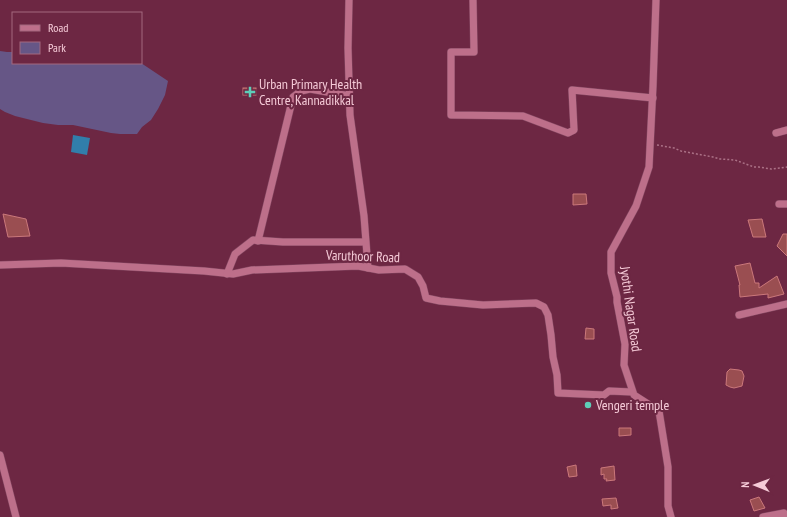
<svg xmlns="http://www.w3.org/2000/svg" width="787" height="517" font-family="'PT Sans Narrow',sans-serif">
<rect width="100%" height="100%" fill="#6d2743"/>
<path fill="#665686" d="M0 51 7 52H13V63H141L168 81 165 95 158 109 151 120 142 127 137 134H120L111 133 73 125H58L43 123 15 116 5 112 0 109Z"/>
<path fill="#317eab" d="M73 135 90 138 87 155 71 152Z"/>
<g fill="#9a4e51" stroke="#cb787b">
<rect x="243" y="88" width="13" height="7"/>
<path d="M573 194H586L587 204 573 205Z"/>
<path d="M3 214 26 219 30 236 8 237Z"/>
<path d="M762 219 766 237H753L748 220Z"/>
<path d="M783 234H787V256L777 246Z"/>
<path d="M750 263 755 283H759V288L777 276 784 294 768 298V294L740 297 739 285H740L735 266Z"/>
<path d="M586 328 594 329V339H585Z"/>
<path d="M730 369 739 370 742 371 744 376 742 386 734 388 730 387 726 385 727 372Z"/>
<path d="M619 428H631V435L619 436Z"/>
<path d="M576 465 577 476 569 477 567 467Z"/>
<path d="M614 466 615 480 606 481 607 479H604V474L601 475V468Z"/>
<path d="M759 497 765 508 754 511 750 500Z"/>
<path d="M616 498 618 508 611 509V505L603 506 602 499Z"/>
</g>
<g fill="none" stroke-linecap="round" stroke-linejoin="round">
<defs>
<g id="minor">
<path d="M349 0 348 48 350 115 364 216 368 268"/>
<path d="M473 0 474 52H451V115L523 116 568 133 574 130 572 90 653 98"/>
<path d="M656 0 653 86 649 167 636 206 611 252V273L617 297V302L625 344 624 365 634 395 659 411 668 467V506L671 517"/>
<path d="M776 133 787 130"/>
<path d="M779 204H787"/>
<path d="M258 241 293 97 301 91 310 89 350 96"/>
<path d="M0 265 61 263 204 271 233 274 252 270 358 266 379 270 405 269 418 277 423 286 426 298 440 301 483 305 536 303 544 307 548 315 551 335 553 357 557 375 558 393 604 395 609 391 632 392"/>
<path d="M227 274 235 254 253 240 283 242H365"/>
<path d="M739 315 787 304"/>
<path d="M0 455 16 517"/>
<path d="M763 517 784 513 785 517"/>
</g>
</defs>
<use href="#minor" stroke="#834761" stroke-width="8"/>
<path stroke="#ab7186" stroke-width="1.5" stroke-dasharray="2 2" stroke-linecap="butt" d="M657 145 674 148 681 151 713 157 720 159 735 160 754 167H759L771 169 787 167"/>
<use href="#minor" stroke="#bd6f8a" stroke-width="7"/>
</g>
<g fill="#5eceb8" stroke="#6d2743" stroke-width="1.5">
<path d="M248 86h4v4h4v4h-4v4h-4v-4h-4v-4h4z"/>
<circle cx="588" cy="405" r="4"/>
</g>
<g text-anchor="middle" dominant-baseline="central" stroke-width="4" stroke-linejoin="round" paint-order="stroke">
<g font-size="14" fill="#f5cad7" stroke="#6d2743" text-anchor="start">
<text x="259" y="84">Urban Primary Health<tspan x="259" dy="16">Centre, Kannadikkal</tspan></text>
<text x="596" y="405">Vengeri temple</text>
</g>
<g font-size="14" fill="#f5cad7" stroke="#6d2743">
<text transform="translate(363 256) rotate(2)">Varuthoor Road</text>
<text transform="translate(631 309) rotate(82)">Jyothi Nagar Road</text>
</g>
</g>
<rect x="12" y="12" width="130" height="52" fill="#6d2743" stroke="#a3687e"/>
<rect x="20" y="25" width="20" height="6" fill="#bd6f8a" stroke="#a3687e"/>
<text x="48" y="32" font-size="12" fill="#f5cad7">Road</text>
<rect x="20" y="42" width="20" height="12" fill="#665686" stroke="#a3687e"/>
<text x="48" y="52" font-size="12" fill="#f5cad7">Park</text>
<g transform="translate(755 485) rotate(271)" stroke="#6d2743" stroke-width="3" paint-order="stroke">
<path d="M0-3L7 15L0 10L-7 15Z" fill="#f5cad7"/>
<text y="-6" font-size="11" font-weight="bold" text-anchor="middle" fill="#f5cad7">N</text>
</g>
</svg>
